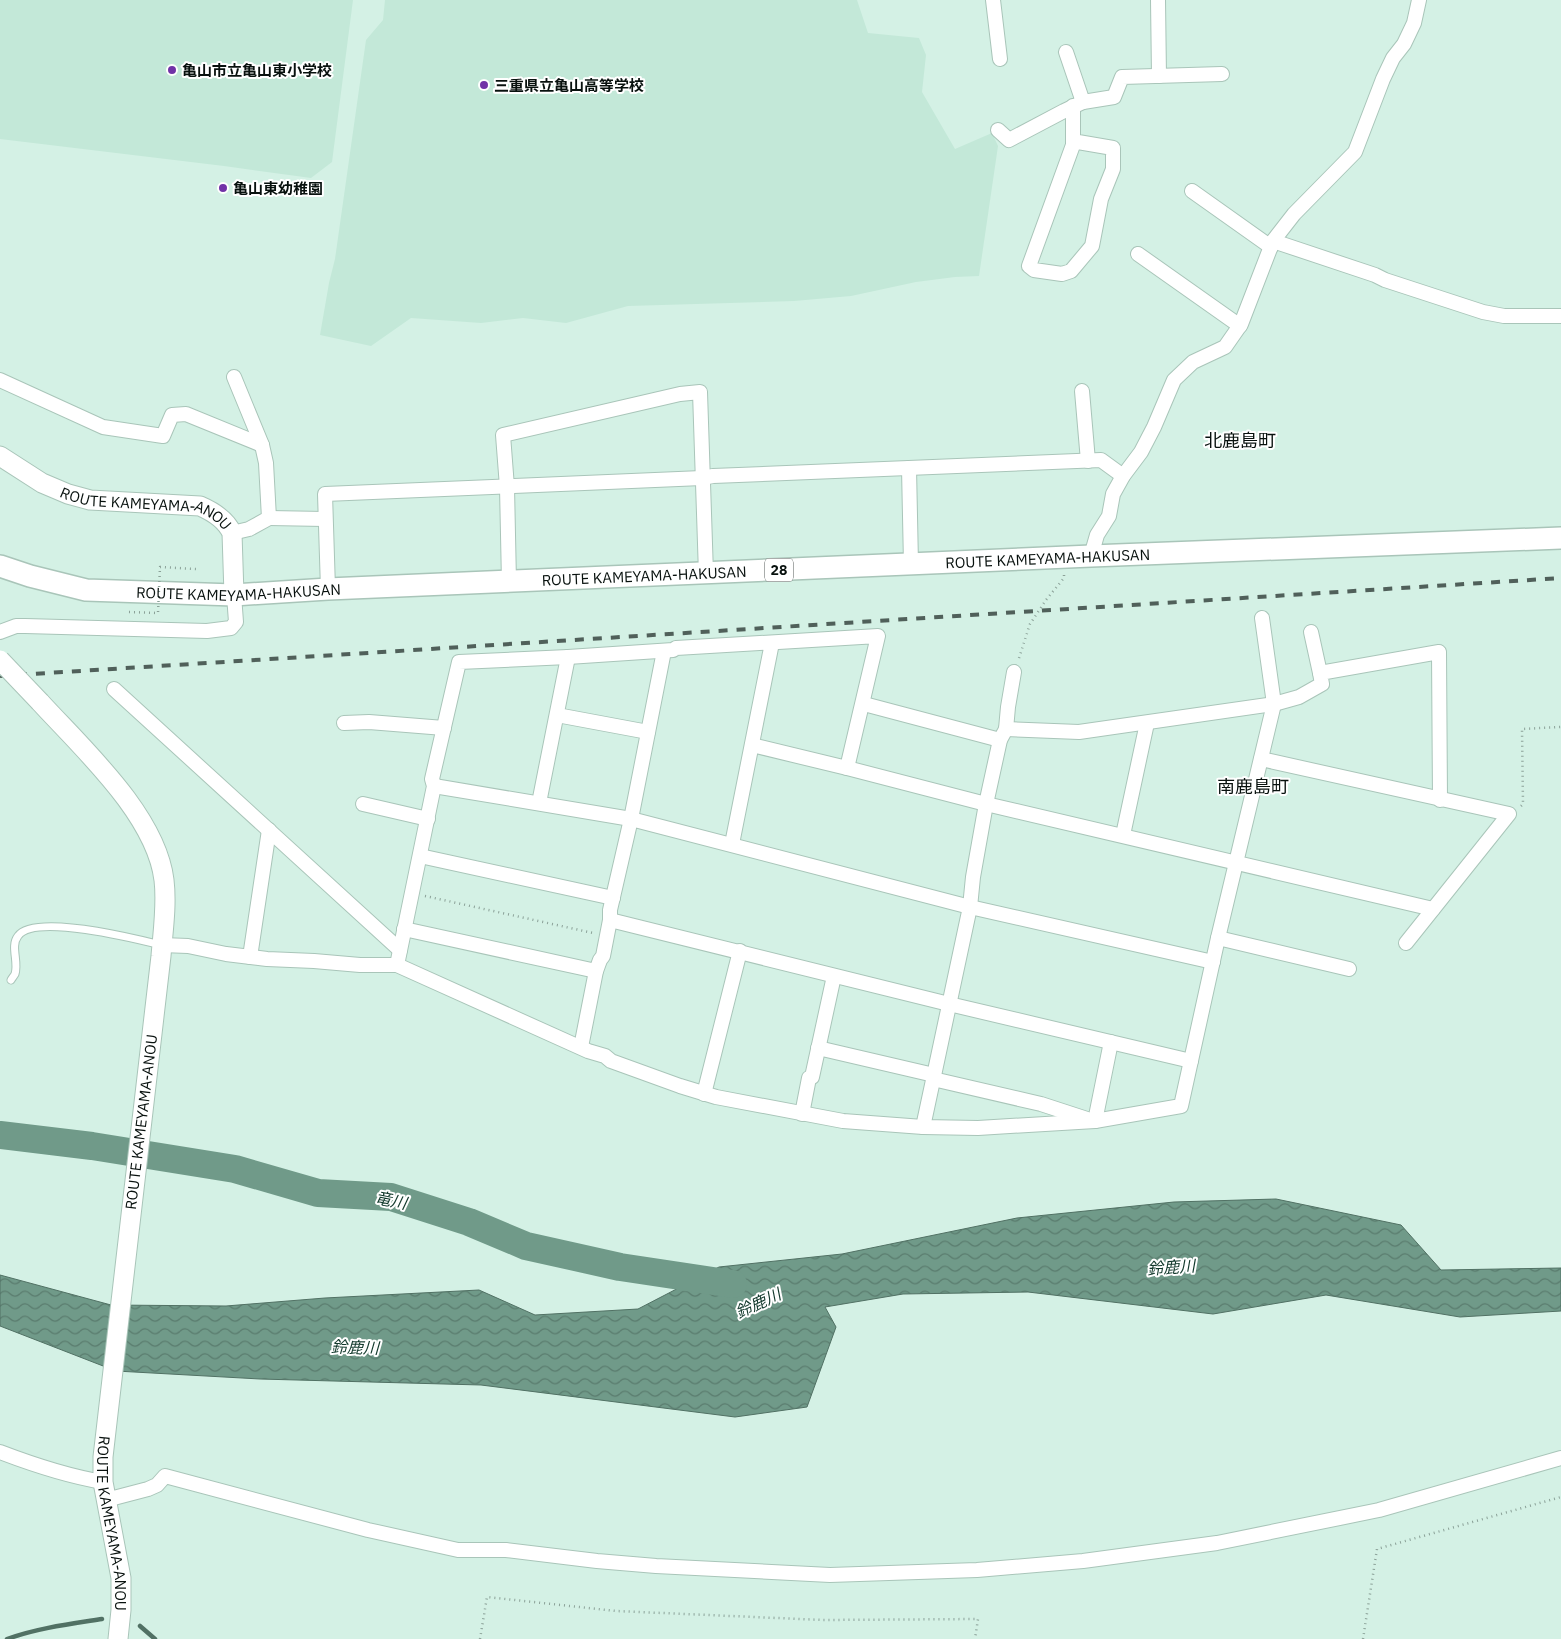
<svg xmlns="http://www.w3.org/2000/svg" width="1561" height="1639" font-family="'IBM Plex Sans','Noto Sans JP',sans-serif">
<defs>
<pattern id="water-waves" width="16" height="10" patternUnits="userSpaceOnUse" patternTransform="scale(1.25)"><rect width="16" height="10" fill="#709a89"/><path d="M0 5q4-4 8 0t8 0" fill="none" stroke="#5a7c6e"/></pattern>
</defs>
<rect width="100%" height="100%" fill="#d4f1e5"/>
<g fill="#c3e8d8">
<path d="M0 0H353L332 162 311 178 224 166 0 139Z"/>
<path d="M385 0H857L868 33 919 38 926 55 922 92 955 149 992 133 998 146 979 276 955 277 916 282 851 296 794 301 628 306 566 323 523 318 481 323 411 318 371 346 320 335 329 283 335 259 366 40 383 20Z"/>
</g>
<path fill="url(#water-waves)" stroke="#517164" d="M1276 1199 1401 1225 1441 1270 1561 1268V1311L1460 1317 1326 1295 1213 1314 1028 1292 903 1294 825 1307 836 1327 807 1407 735 1417 481 1385 260 1379 116 1371 0 1326V1275L111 1305 226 1306 325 1298 479 1290 535 1315 638 1309 719 1267 842 1254 1017 1218 1174 1202Z"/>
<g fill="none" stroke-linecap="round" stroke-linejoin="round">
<g stroke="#517164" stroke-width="4.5">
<path d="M140 1626 155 1639"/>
<path d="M7 1639C38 1628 70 1624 102 1619"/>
</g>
<path stroke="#709a89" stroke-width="28" d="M0 1135 92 1146 235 1169 318 1193 391 1197 469 1222 526 1246 620 1267 733 1284"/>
<defs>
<path id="service" d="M11 980C12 978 14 976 15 974 19 962 10 946 18 936 34 913 137 939 161 945"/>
<g id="minor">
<path d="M993 0 1000 59"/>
<path d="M1158 0 1159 76"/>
<path d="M1066 52 1083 102"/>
<path d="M1073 106V145L1029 266 1034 270 1062 274 1071 271 1092 246 1101 199 1113 169V148L1078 142 1073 145"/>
<path d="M998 130 1009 140 1064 111 1083 102 1114 97 1122 77 1222 74"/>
<path d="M1192 191 1271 247"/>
<path d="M1273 241 1375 275 1385 280 1483 312 1504 316H1561"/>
<path d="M1138 254 1240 326"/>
<path d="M0 380 103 427 163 436 172 415 186 414 262 445"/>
<path d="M1082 391 1088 461"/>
<path d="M909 468 911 564"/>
<path d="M269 518 325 519"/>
<path d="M232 533 249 529 269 518 266 463 262 445 234 377"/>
<path d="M1091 556 1097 535 1109 516 1113 494 1123 476 1141 452 1154 427 1174 380 1193 362 1225 347 1241 324 1273 241 1294 214 1355 152 1383 79 1393 58 1404 44 1414 23 1419 0"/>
<path d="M509 582 507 487 503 435 680 394 700 392 706 574"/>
<path d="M328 589 325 494 702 478 713 476 1101 460 1123 476"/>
<path d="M0 632 16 626H25L207 631 231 628 236 622 234 595"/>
<path d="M1311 632 1320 673"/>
<path d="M114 689 400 950"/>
<path d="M864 704 1000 740"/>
<path d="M557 715 648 732"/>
<path d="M344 723 369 722 444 728"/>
<path d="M1006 729 1079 732 1274 704 1299 697 1322 684 1320 673 1439 652 1440 800"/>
<path d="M752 745 847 768 986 804 1433 909"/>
<path d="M1261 759 1509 814 1406 943"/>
<path d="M434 786 631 819 970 907 1213 962"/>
<path d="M539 803 568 657"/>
<path d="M363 804 428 819"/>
<path d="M1123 835 1147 723"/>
<path d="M732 844 772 643"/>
<path d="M420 856 613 898"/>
<path d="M610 920 949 1004 1191 1061"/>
<path d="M404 929 596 971"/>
<path d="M1218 938 1349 969"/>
<path d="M162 945 188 946 226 954 267 959 314 961 360 965H397L588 1051 605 1056 611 1061 680 1086 716 1097 843 1121 923 1127 978 1128 1095 1121 1181 1106 1218 938 1274 704 1262 618"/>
<path d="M250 957 269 830"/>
<path d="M397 965 434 786 432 779 459 662 568 657 673 650 676 648 878 636 847 768"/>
<path d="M581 1047 596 971 600 960 603 956 610 920V910L631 819 664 651"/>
<path d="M818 1048 934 1075"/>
<path d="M933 1079 1041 1104 1087 1119"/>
<path d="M704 1094 740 951"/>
<path d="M802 1114 809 1078 812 1077 834 976"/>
<path d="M1095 1121 1111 1042"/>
<path d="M923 1127 970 907 973 877 986 804 1000 740 1006 729 1008 707 1014 672"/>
<path d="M0 1452C34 1465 67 1476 103 1482"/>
<path d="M106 1500 148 1489 157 1485 165 1476 368 1530 458 1550H506L597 1561 656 1566 830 1575 977 1570 1083 1561 1217 1543 1379 1510 1561 1458"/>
</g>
<g id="secondary">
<path id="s1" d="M0 456 42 483 68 494 90 500 200 506C214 512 226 520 232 533L234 595"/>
<path id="s2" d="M40 702C83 749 156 815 164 880 167 905 163 931 161 956L103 1457V1482L121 1578V1610L118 1639"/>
</g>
<g id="primary">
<path id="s3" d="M0 566 30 576 86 590 234 595 328 589 1091 556 1561 538"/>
</g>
</defs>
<use href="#service" stroke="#a9c5b9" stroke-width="9"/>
<use href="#minor" stroke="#a9c5b9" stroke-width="16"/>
<use href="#secondary" stroke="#a9c5b9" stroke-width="21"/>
<use href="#primary" stroke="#a9c5b9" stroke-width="24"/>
<g stroke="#8ba198" stroke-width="2.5" stroke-dasharray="1 4" stroke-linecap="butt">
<path d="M1019 658 1030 624 1046 600 1064 578V575"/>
<path d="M1521 806 1523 804 1522 729 1561 727"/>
<path d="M425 896 593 933"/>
<path d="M480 1639 487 1597 616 1611 823 1620 978 1619 975 1639"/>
<path d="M1363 1639 1377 1549 1561 1497"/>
</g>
<use href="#service" stroke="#fff" stroke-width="7"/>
<use href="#minor" stroke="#fff" stroke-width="14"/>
<use href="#secondary" stroke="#fff" stroke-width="19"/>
<use href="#primary" stroke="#fff" stroke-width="21"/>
<path stroke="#50605a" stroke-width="4" stroke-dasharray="9 9" stroke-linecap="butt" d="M0 676 1561 578"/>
<defs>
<path id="secondary-bridge" d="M0 660 40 702"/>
</defs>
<use href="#secondary-bridge" stroke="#a9c5b9" stroke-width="21" stroke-linecap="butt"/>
<path stroke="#8ba198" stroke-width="2.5" stroke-dasharray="1 4" stroke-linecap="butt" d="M129 612 158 613 160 567 196 569"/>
<use href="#secondary-bridge" stroke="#fff" stroke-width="19"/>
</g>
<g fill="#7132a7" stroke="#fff" stroke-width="2">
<circle cx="172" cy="70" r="5"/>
<circle cx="484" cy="85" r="5"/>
<circle cx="223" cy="188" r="5"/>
</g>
<g text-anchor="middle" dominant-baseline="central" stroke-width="4" stroke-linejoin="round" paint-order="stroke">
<rect fill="#fff" stroke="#525856" stroke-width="1" x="765" y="558.5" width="28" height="23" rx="4"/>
<g font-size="14" font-weight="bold" fill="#08110e">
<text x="779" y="570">28</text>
</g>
<g font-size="15" font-weight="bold" fill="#08110e" stroke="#fff" text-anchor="start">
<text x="182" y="70">亀山市立亀山東小学校</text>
<text x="494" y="85">三重県立亀山高等学校</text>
<text x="233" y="188">亀山東幼稚園</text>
</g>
<g font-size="15" fill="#08110e" stroke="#fff">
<text stroke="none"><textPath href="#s1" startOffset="159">ROUTE KAMEYAMA-ANOU</textPath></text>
<text stroke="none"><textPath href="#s3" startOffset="1052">ROUTE KAMEYAMA-HAKUSAN</textPath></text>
<text stroke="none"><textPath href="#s3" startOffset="648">ROUTE KAMEYAMA-HAKUSAN</textPath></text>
<text stroke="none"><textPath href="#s3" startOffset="242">ROUTE KAMEYAMA-HAKUSAN</textPath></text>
<text transform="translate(141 1122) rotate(-83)">ROUTE KAMEYAMA-ANOU</text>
<text stroke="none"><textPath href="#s2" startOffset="868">ROUTE KAMEYAMA-ANOU</textPath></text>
</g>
<g font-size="16" font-style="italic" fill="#11382b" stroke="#fff">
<text transform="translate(391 1200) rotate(11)">竜川</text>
<text transform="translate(1171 1267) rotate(-4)">鈴鹿川</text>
<text transform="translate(758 1303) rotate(-25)">鈴鹿川</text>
<text transform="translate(355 1347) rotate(2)">鈴鹿川</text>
</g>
<g font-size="18" fill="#08110e" stroke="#fff">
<text x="1240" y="440">北鹿島町</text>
<text x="1253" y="786">南鹿島町</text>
</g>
</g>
</svg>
